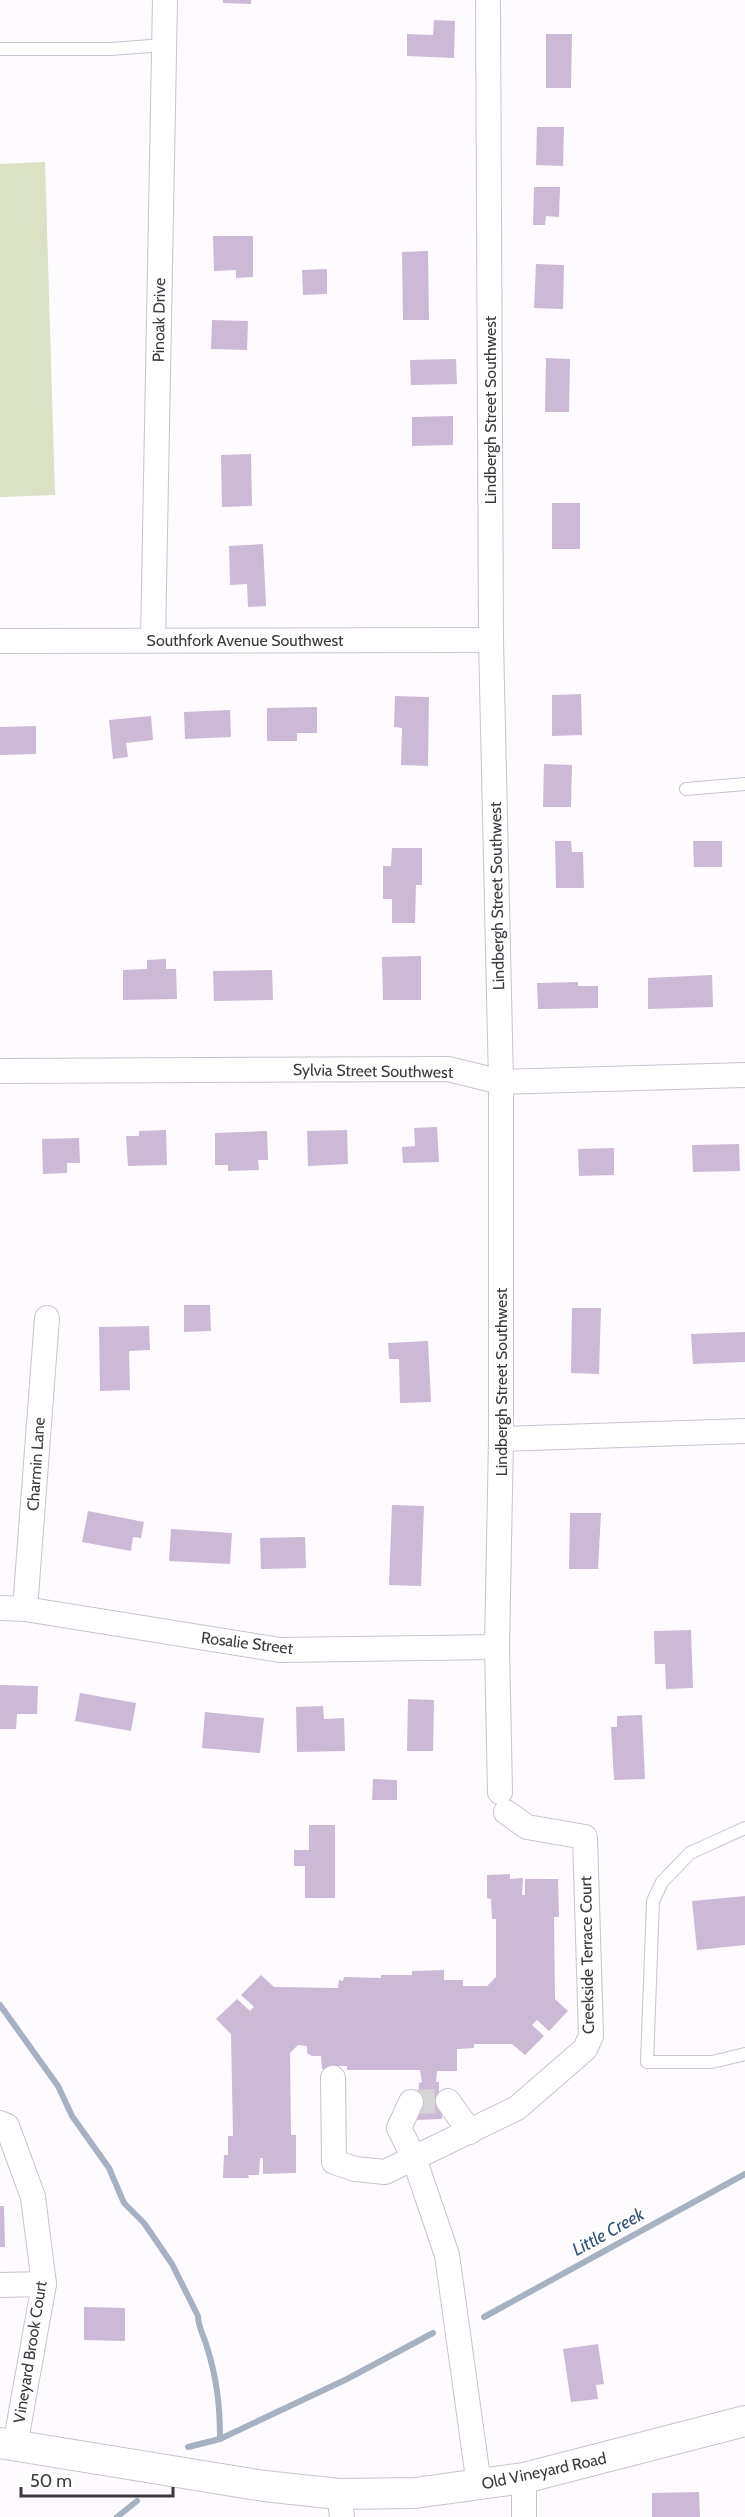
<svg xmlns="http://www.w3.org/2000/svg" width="745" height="2517" font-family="Cabin,sans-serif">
<rect width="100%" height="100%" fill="#fdfbfe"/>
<path fill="#dae1c5" d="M45 162 55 495 0 497V164Z"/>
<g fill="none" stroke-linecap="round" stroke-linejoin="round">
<g stroke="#a6b1c2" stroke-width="6">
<path d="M0 2005 58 2086 72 2116 109 2168 124 2203 144 2223 172 2264 198 2316C198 2327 204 2336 207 2347 217 2379 220 2406 220 2439"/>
<path d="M484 2317 745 2174"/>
<path d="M188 2447 220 2439 347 2379 433 2333"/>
<path d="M117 2517 137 2501"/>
</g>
</g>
<g fill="#ccb9d5">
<path d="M223 0H251V4L223 3Z"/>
<path d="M434 20 455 21 454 58 407 56V34L433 35Z"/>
<path d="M546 34H572L571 88H546Z"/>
<path d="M537 127H564L563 166 536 165Z"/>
<path d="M534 187H560L559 217 546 216 545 225H533Z"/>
<path d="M213 236H253V277L236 278V270L214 271Z"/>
<path d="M428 251 429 320H403L402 252Z"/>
<path d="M536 264 564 265 563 309 534 308Z"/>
<path d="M327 269V294L303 295 302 270Z"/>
<path d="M212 320 248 321 247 350 211 349Z"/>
<path d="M546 358 570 359 569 412H545Z"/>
<path d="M456 359 457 384 411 385 410 360Z"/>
<path d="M453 416V445L412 446V417Z"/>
<path d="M251 454 252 506 222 507 221 455Z"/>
<rect x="552" y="503" width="28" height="46"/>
<path d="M263 544 266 606 248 607 247 584 230 585 229 546Z"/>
<path d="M581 694 582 735 552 736V695Z"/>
<path d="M395 696 429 697 428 766 401 765 402 728 394 727Z"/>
<path d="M317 707V733H297V741H267V708Z"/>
<path d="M230 710 231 737 185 739 184 712Z"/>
<path d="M151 716 153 740 126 743 128 757 113 759 109 720Z"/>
<path d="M36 726V754L0 755V727Z"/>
<path d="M544 764 572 765 571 807H543Z"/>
<path d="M555 841H571L572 852H583L584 888H556Z"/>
<path d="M693 841H722V867H694Z"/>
<path d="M392 848H422V885H416L415 923H392V899H383V866H391Z"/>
<path d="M421 956V1000H383L382 957Z"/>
<path d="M166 959V969H176L177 999 123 1000V970L147 969V960Z"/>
<path d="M272 970 273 1000 214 1001 213 971Z"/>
<path d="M712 975 713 1007 648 1009V978Z"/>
<path d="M578 982V986H598V1008L538 1009 537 983Z"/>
<path d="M437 1127 439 1162 403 1163 402 1147 415 1146 414 1128Z"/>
<path d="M166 1130 167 1165 128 1166 126 1136H139V1131Z"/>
<path d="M347 1130 348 1164 308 1166 307 1131Z"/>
<path d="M267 1131 268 1160H258L259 1170 228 1171V1165H215V1133Z"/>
<path d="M79 1138 80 1163H67V1173L43 1174 42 1139Z"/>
<path d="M739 1144 740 1171 693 1172 692 1145Z"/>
<path d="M614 1148V1175L579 1176 578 1149Z"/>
<path d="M184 1305H210L211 1331 184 1332Z"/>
<path d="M572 1308H601L599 1374 571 1373Z"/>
<path d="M149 1326 150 1350 129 1351 130 1390 100 1391 99 1327Z"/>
<path d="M745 1332V1362L693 1364 691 1334Z"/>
<path d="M428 1341 431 1402 400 1403 399 1359H389L388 1343Z"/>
<path d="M392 1505 424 1506 421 1586 389 1585Z"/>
<path d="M88 1511 144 1522 141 1538 133 1537 131 1551 82 1542Z"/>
<path d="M570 1513H601L598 1569H569Z"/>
<path d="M171 1529 232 1533 230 1564 169 1561Z"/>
<path d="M305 1537 306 1568 261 1569 260 1538Z"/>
<path d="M691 1630 693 1688 666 1689 665 1664H655L654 1631Z"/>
<path d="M0 1685 38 1686 37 1714H17L16 1729H0Z"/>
<path d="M80 1693 136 1703 131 1731 75 1721Z"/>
<path d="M408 1699 434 1700 433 1751H407Z"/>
<path d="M323 1706 324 1719 344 1718 345 1751 297 1752 296 1707Z"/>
<path d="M205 1712 264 1718 260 1753 202 1748Z"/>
<path d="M642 1715 645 1779 614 1780 611 1727H617V1716Z"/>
<path d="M373 1779 397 1780V1800H372Z"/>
<path d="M309 1825H335V1898H305V1866H294V1850H309Z"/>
<path d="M510 1874V1879L523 1878 522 1895H525V1879H558L559 1917H554L555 1999 568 2011 549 2031 537 2020 532 2025 544 2036 525 2055 512 2044H474V2048L457 2049V2071H437L436 2082H439V2108H442V2119L416 2120 419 2083 422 2082 420 2070H347V2066H339V2069H322L321 2056H312L307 2053V2046L298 2045 290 2053 291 2135H296V2173L263 2174V2158H260L259 2175H248L249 2178H223L224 2155H228V2136H233L231 2034 216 2019 237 1999 250 2011 254 2007 241 1995 261 1975 274 1987 338 1988 339 1980 343 1981 344 1977 381 1978V1975H412V1971L444 1970V1980H463V1986H487L496 1977V1919H492L491 1899 487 1898V1875Z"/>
<path d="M745 1896V1945L697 1950 692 1901Z"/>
<path d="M0 2206H4L5 2247H0Z"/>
<path d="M84 2307 125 2308V2341L84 2340Z"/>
<path d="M598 2344 604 2384 596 2385 598 2399 571 2402 563 2349Z"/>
<path d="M699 2492 700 2517H652V2493Z"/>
</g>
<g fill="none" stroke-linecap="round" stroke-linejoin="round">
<path stroke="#d7d4d8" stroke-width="24" stroke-dasharray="24 12" stroke-linecap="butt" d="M411 2102 448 2101"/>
<defs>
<g id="service">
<path d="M0 49H111L164 45"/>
<path d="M686 789 745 784"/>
<path d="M745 1828 690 1853 662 1882 653 1901 647 2062H712L745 2054"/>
</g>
<g id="minor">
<path d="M488 0 491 640 501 1082V1439L497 1647 500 1792"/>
<path d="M153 640 165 0"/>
<path d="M0 641 491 640"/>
<path d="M0 1071 448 1069 501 1082 745 1075"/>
<path d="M501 1439 745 1431"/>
<path d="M0 1608 25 1609 280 1650 497 1647"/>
<path d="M25 1609 47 1318"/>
<path d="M333 2078 334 2162 355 2169 385 2172 414 2158 399 2128 411 2102"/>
<path d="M448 2101 470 2132"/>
<path d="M0 2123 7 2126 33 2197 44 2284 15 2446"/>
<path d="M0 2285 44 2284"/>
<path d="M524 2478V2517"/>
<path d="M479 2485 447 2255 414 2158 517 2108 585 2049 591 2036 585 1837 527 1827 506 1812"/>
<path d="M339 2494 342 2517"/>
</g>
<path id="tertiary" d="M0 2443 264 2486 339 2494 415 2493 524 2478 745 2421"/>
</defs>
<use href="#service" stroke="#cbc1d0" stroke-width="14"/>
<use href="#minor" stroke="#cbc1d0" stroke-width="26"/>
<use href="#tertiary" stroke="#cbc1d0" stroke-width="32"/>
<use href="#service" stroke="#fff" stroke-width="12"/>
<use href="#minor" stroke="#fff" stroke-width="24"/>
<use href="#tertiary" stroke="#fff" stroke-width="30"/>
</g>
<g text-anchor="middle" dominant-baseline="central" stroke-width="4.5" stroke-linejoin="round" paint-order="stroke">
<g font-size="16" fill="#3d393f" stroke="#fff">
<text transform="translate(159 320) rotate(-89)">Pinoak Drive</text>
<text transform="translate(490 410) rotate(-90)">Lindbergh Street Southwest</text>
<text x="245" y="640">Southfork Avenue Southwest</text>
<text transform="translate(497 896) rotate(-91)">Lindbergh Street Southwest</text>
<text transform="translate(373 1071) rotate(1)">Sylvia Street Southwest</text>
<text transform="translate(501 1382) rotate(-90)">Lindbergh Street Southwest</text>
<text transform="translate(36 1464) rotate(-86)">Charmin Lane</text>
<text transform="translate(247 1643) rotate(7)">Rosalie Street</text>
<text transform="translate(587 1955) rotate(-91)">Creekside Terrace Court</text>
<text transform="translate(30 2352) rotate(-81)">Vineyard Brook Court</text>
<text transform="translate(544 2471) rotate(-12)">Old Vineyard Road</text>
</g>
<g font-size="18" font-style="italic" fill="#345479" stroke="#fff">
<text transform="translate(608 2232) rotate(-29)">Little Creek</text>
</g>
</g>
<path d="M21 2487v9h152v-9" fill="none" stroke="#3d393f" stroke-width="3"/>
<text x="30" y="2487" font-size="18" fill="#3d393f" stroke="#ffffff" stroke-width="4.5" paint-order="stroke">50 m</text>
</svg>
